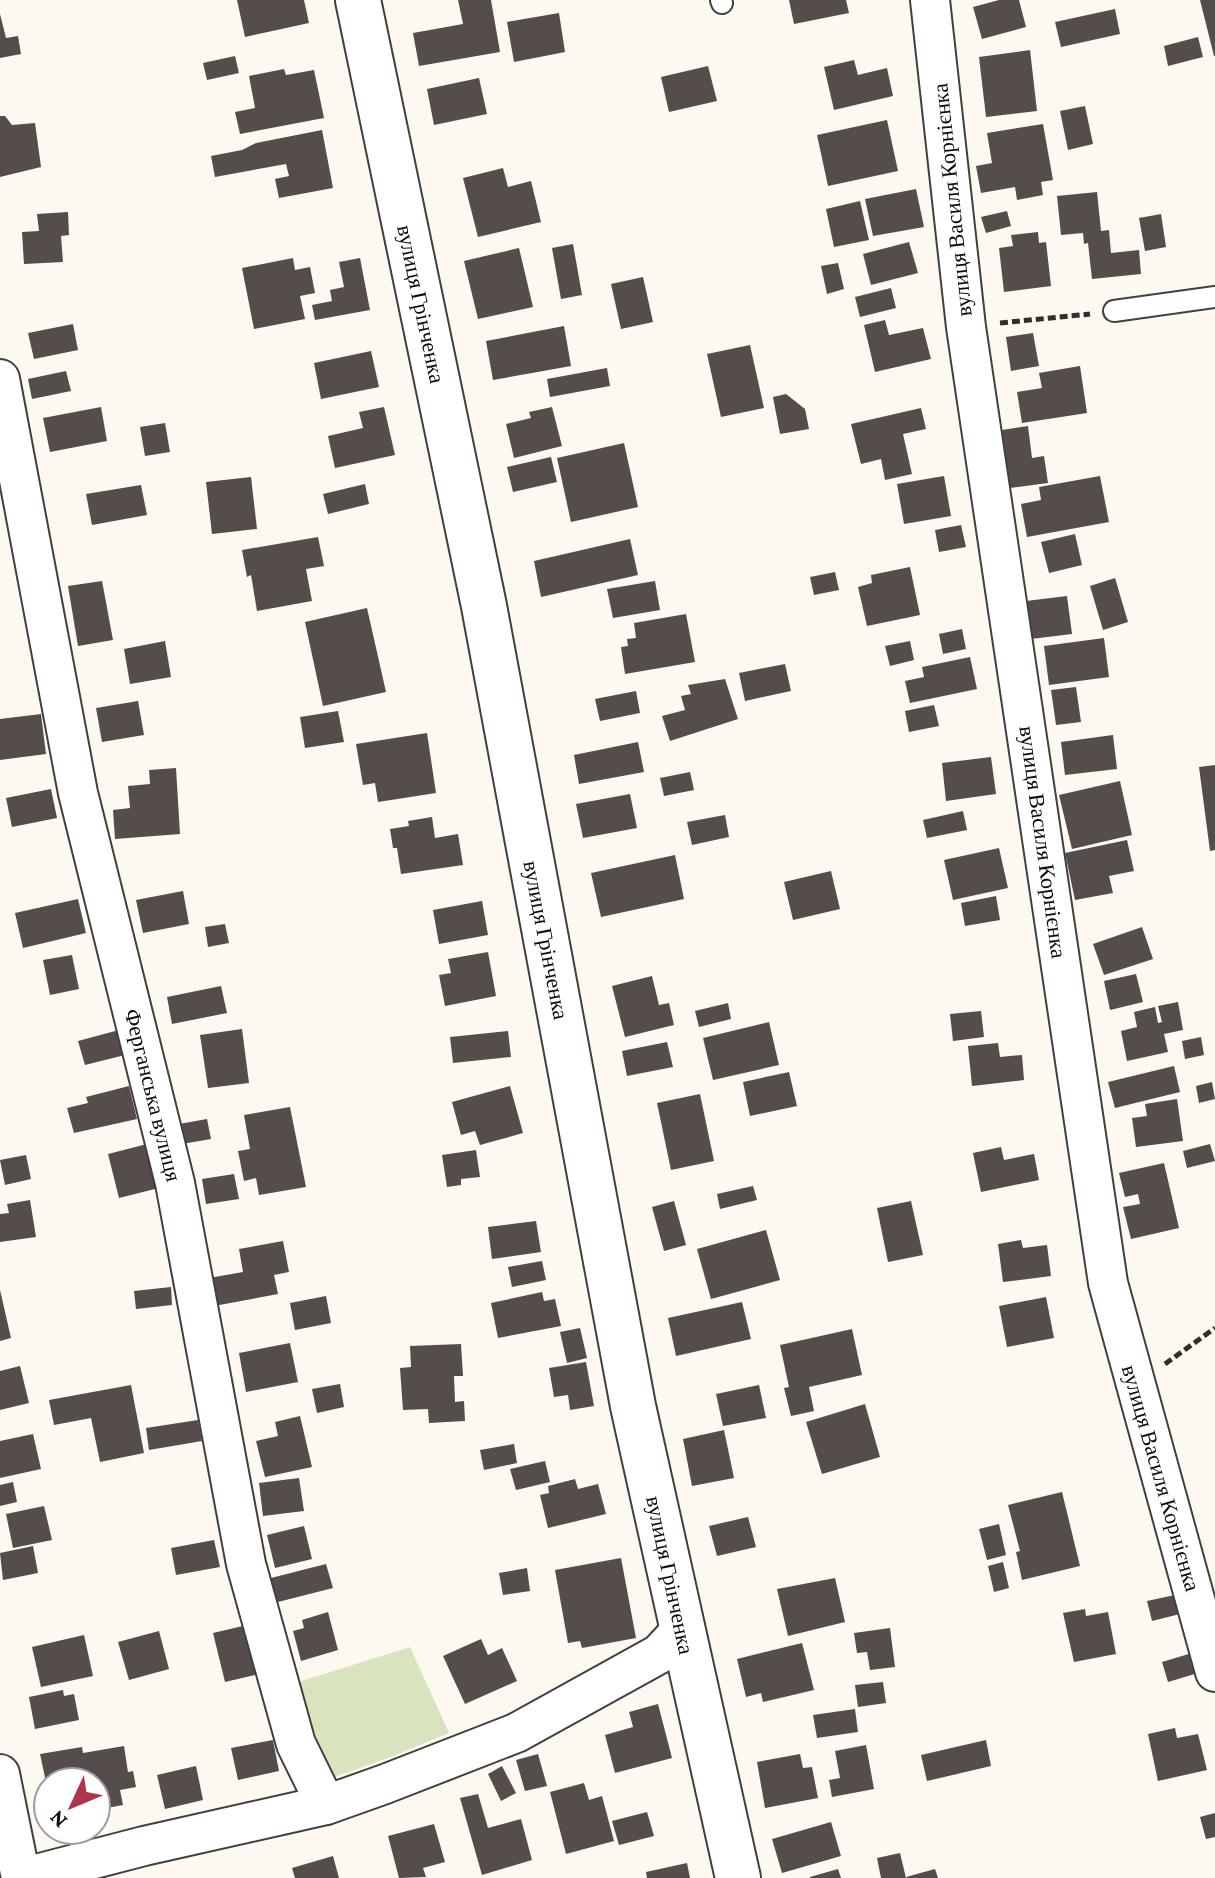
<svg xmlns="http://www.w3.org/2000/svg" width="1215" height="1878" font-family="'Crimson Pro',serif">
<rect width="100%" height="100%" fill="#fdf8f0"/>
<path fill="#d7e4bd" d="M410 1647 449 1733 388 1758 326 1780 292 1684Z"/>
<g fill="#554d4b">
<path d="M237 0H304L309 23 245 37Z"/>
<path d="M458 0H491L500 52 419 66 413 33 463 24Z"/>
<path d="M789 0H846L849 13 794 24Z"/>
<path d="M999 0H1019L1026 27 982 39 973 7Z"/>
<path d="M1200 0H1215V56H1214Z"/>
<path d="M1115 9 1120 34 1061 47 1055 22Z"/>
<path d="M559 13 565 52 514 62 507 22Z"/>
<path d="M0 14 6 38 18 36 21 54 0 58Z"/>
<path d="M1198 37 1203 57 1168 66 1164 46Z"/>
<path d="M1030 50 1037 111 986 117 979 57Z"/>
<path d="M235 56 239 73 207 80 203 63Z"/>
<path d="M854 60 858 75 887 68 893 96 834 110 824 67Z"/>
<path d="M708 66 717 101 669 112 661 77Z"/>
<path d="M284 69 286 75 314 70 324 118 240 134 235 112 255 108 249 76Z"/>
<path d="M479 78 487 114 434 125 427 89Z"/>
<path d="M1085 106 1093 144 1068 150 1060 111Z"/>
<path d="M0 116H5L12 125 35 123 41 167 0 177Z"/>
<path d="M887 120 898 171 828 186 817 135Z"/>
<path d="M1043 124 1053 180 1041 182 1043 195 1017 200 1015 187 981 193 976 166 992 163 987 133Z"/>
<path d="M322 130 333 188 279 198 275 179 289 176 286 164 215 177 211 156 242 150 256 143Z"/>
<path d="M503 168 508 187 531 181 541 222 478 237 463 178Z"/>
<path d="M916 189 924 227 873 236 865 199Z"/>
<path d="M1097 192 1101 231 1109 230 1111 253 1139 250 1141 274 1092 279 1088 243 1084 244 1083 233 1061 235 1057 196Z"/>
<path d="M860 201 869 240 834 247 826 209Z"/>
<path d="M1007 211 1011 226 986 233 981 217Z"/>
<path d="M68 212 69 235 61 236 63 262 24 264 22 232 39 231 37 214Z"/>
<path d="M1161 214 1166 247 1145 251 1139 218Z"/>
<path d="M1038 232 1039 243 1046 242 1051 286 1004 292 999 248 1013 246 1011 235Z"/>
<path d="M909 242 918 273 871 285 863 254Z"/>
<path d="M573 244 582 295 561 299 552 248Z"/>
<path d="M519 248 533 307 478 319 464 261Z"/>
<path d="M293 258 295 270 310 267 315 293 300 296 305 319 254 329 242 268Z"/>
<path d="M360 258 370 310 315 320 312 305 332 301 330 290 344 287 339 262Z"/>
<path d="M838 263 844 289 827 294 821 266Z"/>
<path d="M643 277 653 322 621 329 611 284Z"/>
<path d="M891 288 896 308 860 317 855 297Z"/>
<path d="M885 320 889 335 923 328 931 359 875 372 864 325Z"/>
<path d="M73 324 78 350 34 359 28 333Z"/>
<path d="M564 326 571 366 493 380 486 341Z"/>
<path d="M1033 333 1039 366 1011 371 1006 337Z"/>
<path d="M750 345 764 408 721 417 707 354Z"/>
<path d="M371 351 379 387 321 399 314 363Z"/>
<path d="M1080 366 1087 413 1022 423 1017 392 1042 388 1039 373Z"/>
<path d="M607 368 610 386 550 397 547 379Z"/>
<path d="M66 371 71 391 32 399 28 379Z"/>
<path d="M786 394 805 409 809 429 780 434 773 397Z"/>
<path d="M101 407 107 441 50 452 43 418Z"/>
<path d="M384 407 395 455 335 468 328 436 363 428 359 412Z"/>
<path d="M552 407 562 446 514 458 506 424 531 418 529 412Z"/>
<path d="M921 408 926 429 903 434 912 474 885 480 881 459 861 464 851 424Z"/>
<path d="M165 423 170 452 145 456 140 427Z"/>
<path d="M1028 426 1032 458 1044 456 1048 483 1010 488 1002 430Z"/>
<path d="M624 443 638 507 571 522 557 458Z"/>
<path d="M551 457 557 482 513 492 507 467Z"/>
<path d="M944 476 951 516 904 524 897 484Z"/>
<path d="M1100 476 1109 522 1027 537 1021 504 1041 500 1039 487Z"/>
<path d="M251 477 257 529 212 534 206 482Z"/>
<path d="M365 484 369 504 328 514 323 494Z"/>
<path d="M141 485 147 515 92 525 86 494Z"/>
<path d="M961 525 966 547 939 552 935 530Z"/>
<path d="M1075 534 1082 565 1049 573 1041 542Z"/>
<path d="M318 537 324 566 306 569 312 601 257 611 251 575 247 577 242 550Z"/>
<path d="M630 539 638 575 541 597 534 561Z"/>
<path d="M910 567 920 615 867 626 858 587 872 583 871 575Z"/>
<path d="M835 572 839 590 814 595 810 577Z"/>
<path d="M1115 578 1128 622 1103 630 1090 586Z"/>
<path d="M102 581 113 640 78 646 68 586Z"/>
<path d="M655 581 660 610 613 618 607 589Z"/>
<path d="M1067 596 1072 634 1031 639 1026 601Z"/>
<path d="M367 608 386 692 323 706 305 622Z"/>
<path d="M686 614 695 662 625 674 621 647 628 646 627 639 636 638 634 623Z"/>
<path d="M962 629 966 649 943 654 939 634Z"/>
<path d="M1104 638 1109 677 1049 685 1044 646Z"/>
<path d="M165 641 171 677 130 684 124 649Z"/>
<path d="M910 641 914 660 890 666 885 646Z"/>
<path d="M970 657 977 689 910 703 905 681 924 677 922 667Z"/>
<path d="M785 664 791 691 745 701 739 673Z"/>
<path d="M725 679 738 719 670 741 662 716 685 710 681 696 691 694 688 685Z"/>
<path d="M1076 687 1081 722 1056 725 1051 690Z"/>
<path d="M636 691 640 713 600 721 595 699Z"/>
<path d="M138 701 144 735 102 742 96 708Z"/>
<path d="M934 705 939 726 909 732 905 711Z"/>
<path d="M338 711 344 742 305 748 300 717Z"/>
<path d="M41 714 46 754 0 760V719Z"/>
<path d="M427 733 436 793 378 802 375 783 363 785 356 744Z"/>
<path d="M1113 735 1117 769 1065 775 1061 742Z"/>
<path d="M638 742 644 772 579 784 574 755Z"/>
<path d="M991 757 996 794 946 801 942 763Z"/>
<path d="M1215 765V850L1210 851 1199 767Z"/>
<path d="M176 768 180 834 115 839 113 810 130 808 128 786 150 784 149 770Z"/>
<path d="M690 772 694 790 664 796 660 778Z"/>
<path d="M1120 781 1132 835 1072 849 1059 795Z"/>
<path d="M51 789 57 818 12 827 6 798Z"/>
<path d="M630 794 637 828 583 838 576 804Z"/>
<path d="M963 811 967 830 927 838 923 820Z"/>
<path d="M725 815 729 837 692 845 687 822Z"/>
<path d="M432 817 435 838 458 834 463 865 401 874 397 848H393L390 829 409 826 408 821Z"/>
<path d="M1127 840 1134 871 1109 876 1113 893 1075 900 1065 853Z"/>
<path d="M999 848 1008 888 953 900 944 860Z"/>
<path d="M675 855 684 899 601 917 591 873Z"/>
<path d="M831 871 840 909 793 920 784 882Z"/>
<path d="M183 891 189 924 143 933 136 900Z"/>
<path d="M996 896 1000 920 965 926 961 903Z"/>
<path d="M78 899 86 933 23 948 15 913Z"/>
<path d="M482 901 488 935 439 944 433 910Z"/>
<path d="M225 924 229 943 208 947 205 927Z"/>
<path d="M1142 927 1153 959 1104 975 1093 944Z"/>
<path d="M488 952 496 996 445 1006 439 975 451 973 448 959Z"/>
<path d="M72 955 79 989 50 995 43 960Z"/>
<path d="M1136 974 1143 1002 1110 1010 1104 981Z"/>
<path d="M652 976 659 1005 669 1003 674 1025 625 1037 612 986Z"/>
<path d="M221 986 227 1013 172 1024 167 997Z"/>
<path d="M1178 1002 1183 1030 1164 1034 1168 1052 1127 1061 1121 1031 1137 1027 1134 1012 1155 1007 1158 1023 1162 1022 1158 1006Z"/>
<path d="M728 1003 731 1019 699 1027 695 1011Z"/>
<path d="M981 1011 984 1037 953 1041 950 1014Z"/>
<path d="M769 1022 779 1065 713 1080 703 1038Z"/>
<path d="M242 1029 249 1083 208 1088 200 1035Z"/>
<path d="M119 1030 125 1055 85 1065 78 1041Z"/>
<path d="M508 1031 511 1057 453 1063 450 1037Z"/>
<path d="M1201 1037 1204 1055 1185 1059 1182 1041Z"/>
<path d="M667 1042 673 1067 627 1076 622 1051Z"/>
<path d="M998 1043 1000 1057 1022 1055 1024 1080 972 1086 968 1046Z"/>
<path d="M1174 1066 1180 1092 1115 1108 1108 1082Z"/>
<path d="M789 1072 797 1106 750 1116 743 1082Z"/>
<path d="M1212 1082 1215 1099 1199 1103 1196 1086Z"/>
<path d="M129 1086 137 1119 74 1133 67 1108 88 1103 86 1097Z"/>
<path d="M510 1086 523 1133 480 1145 475 1131 461 1135 452 1102Z"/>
<path d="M700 1094 714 1161 671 1170 657 1103Z"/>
<path d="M1177 1099 1183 1141 1136 1147 1132 1118 1147 1116 1145 1104Z"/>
<path d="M290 1107 306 1187 259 1195 256 1178 244 1181 238 1151 250 1149 244 1115Z"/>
<path d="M207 1119 211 1139 182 1144 179 1124Z"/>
<path d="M147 1144 159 1188 119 1198 108 1154Z"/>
<path d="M1210 1144 1215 1161 1187 1168 1183 1151Z"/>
<path d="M1001 1147 1004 1160 1034 1154 1039 1180 981 1192 973 1153Z"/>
<path d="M476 1150 480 1177 461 1179V1185L447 1187 442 1155Z"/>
<path d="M26 1155 31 1179 5 1185 0 1160Z"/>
<path d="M1164 1163 1179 1228 1131 1239 1123 1207 1140 1204 1138 1194 1125 1197 1119 1173Z"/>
<path d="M234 1174 239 1199 206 1204 202 1179Z"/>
<path d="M753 1186 757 1200 720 1209 717 1194Z"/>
<path d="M30 1200 36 1237 0 1242V1214L9 1213 7 1204Z"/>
<path d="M674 1201 686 1245 664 1251 652 1207Z"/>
<path d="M911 1201 923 1255 888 1262 877 1208Z"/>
<path d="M536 1221 541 1252 492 1259 488 1227Z"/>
<path d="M766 1230 780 1280 711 1299 697 1249Z"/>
<path d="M1021 1240 1023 1248 1047 1245 1051 1276 1003 1282 998 1244Z"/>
<path d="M283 1241 289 1272 274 1275 278 1294 214 1306 209 1278 243 1272 239 1249Z"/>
<path d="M542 1261 546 1280 512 1287 508 1267Z"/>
<path d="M171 1287 172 1305 136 1309 134 1291Z"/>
<path d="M0 1290 11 1338 0 1341Z"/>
<path d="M542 1292 544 1301 555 1299 561 1326 498 1338 491 1303Z"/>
<path d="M326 1296 331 1323 295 1330 290 1303Z"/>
<path d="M1046 1297 1054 1338 1007 1347 999 1306Z"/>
<path d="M742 1302 751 1339 676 1356 668 1318Z"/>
<path d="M580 1328 587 1358 567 1363 560 1332Z"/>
<path d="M852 1329 862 1375 809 1387 814 1411 791 1416 784 1388 789 1387 780 1345Z"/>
<path d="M290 1343 298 1382 246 1392 239 1353Z"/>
<path d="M461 1344 463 1376H454L455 1402 464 1401 465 1421 429 1423 428 1409 403 1410 400 1368 411 1367 410 1346Z"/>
<path d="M586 1362 594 1406 570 1410 568 1395 554 1397 549 1368Z"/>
<path d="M20 1366 29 1403 0 1410V1371Z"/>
<path d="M340 1384 344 1407 317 1413 312 1389Z"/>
<path d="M131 1385 144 1453 100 1462 91 1418 54 1425 49 1400Z"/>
<path d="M759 1385 766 1418 723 1426 716 1394Z"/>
<path d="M865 1404 880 1457 822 1474 806 1422Z"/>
<path d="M300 1416 312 1467 265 1477 256 1441 278 1436 275 1422Z"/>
<path d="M198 1420 202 1441 149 1450 146 1428Z"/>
<path d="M724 1430 734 1478 692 1486 683 1439Z"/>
<path d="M33 1434 41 1469 0 1478V1441Z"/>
<path d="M514 1444 517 1463 484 1470 480 1450Z"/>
<path d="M545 1461 550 1482 516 1490 510 1469Z"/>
<path d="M299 1478 304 1511 263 1516 259 1483Z"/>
<path d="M575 1479 578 1489 598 1484 606 1514 548 1528 540 1495 549 1493 548 1486Z"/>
<path d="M13 1482 17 1502 0 1506V1485Z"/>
<path d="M1062 1492 1080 1566 1022 1580 1016 1552 1020 1551 1008 1505Z"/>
<path d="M44 1506 52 1540 13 1548 6 1514Z"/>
<path d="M748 1517 756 1547 717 1556 709 1526Z"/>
<path d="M999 1524 1006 1555 987 1560 979 1529Z"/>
<path d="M304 1526 312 1559 275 1568 267 1535Z"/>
<path d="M214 1540 220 1567 176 1575 171 1548Z"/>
<path d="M33 1546 38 1573 3 1580 0 1553Z"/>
<path d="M621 1558 636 1638 582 1648 580 1641 568 1643 555 1570Z"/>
<path d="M1003 1562 1009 1588 994 1592 988 1566Z"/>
<path d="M326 1564 333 1588 274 1603 267 1579Z"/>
<path d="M527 1568 530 1591 503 1595 499 1573Z"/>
<path d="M835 1578 845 1622 788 1636 777 1589Z"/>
<path d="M1175 1595 1180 1614 1152 1621 1147 1601Z"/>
<path d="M1085 1609 1086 1616 1108 1612 1116 1654 1074 1662 1063 1613Z"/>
<path d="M328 1612 338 1650 301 1661 293 1631 304 1628 302 1620Z"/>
<path d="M247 1625 259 1674 225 1682 213 1633Z"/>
<path d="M890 1628 895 1667 870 1670 867 1652 857 1653 854 1633Z"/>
<path d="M159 1631 169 1669 129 1680 118 1642Z"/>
<path d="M84 1635 93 1676 41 1687 32 1647Z"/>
<path d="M481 1639 488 1655 502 1648 517 1681 465 1704 443 1656Z"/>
<path d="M802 1643 814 1690 763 1702 761 1693 746 1697 737 1659Z"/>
<path d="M1192 1653 1198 1673 1168 1682 1162 1662Z"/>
<path d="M883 1682 886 1703 858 1707 855 1685Z"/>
<path d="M63 1690 64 1696 74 1694 79 1720 35 1729 29 1697Z"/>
<path d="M658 1704 672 1758 615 1773 605 1735 633 1727 629 1712Z"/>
<path d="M855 1709 858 1732 817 1738 813 1715Z"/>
<path d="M1175 1728 1177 1738 1198 1734 1207 1770 1158 1781 1148 1734Z"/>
<path d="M273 1740 279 1771 238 1780 231 1748Z"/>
<path d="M986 1740 991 1766 927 1781 921 1755Z"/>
<path d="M866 1745 874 1789 832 1797 829 1780 840 1778 835 1751Z"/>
<path d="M124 1746 128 1772 133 1771 136 1787 120 1790 123 1805 96 1810V1782H46L40 1754 82 1747 83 1753Z"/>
<path d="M538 1754 547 1786 525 1791 516 1760Z"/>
<path d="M800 1754 803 1768 812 1767 818 1798 765 1808 757 1762Z"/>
<path d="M196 1766 203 1800 165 1809 157 1775Z"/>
<path d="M502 1766 516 1793 501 1801 488 1774Z"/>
<path d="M584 1783 589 1800 602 1796 614 1841 566 1854 550 1792Z"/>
<path d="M478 1794 488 1828 521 1819 532 1860 482 1875 460 1798Z"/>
<path d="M647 1812 654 1836 619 1845 612 1821Z"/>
<path d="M1215 1813V1837L1206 1839 1200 1817Z"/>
<path d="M831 1822 841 1856 782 1873 772 1839Z"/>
<path d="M434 1824 445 1862 423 1868 426 1877 399 1878 388 1836Z"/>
<path d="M900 1853 906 1878H881L877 1858Z"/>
<path d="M333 1856 339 1878H295L292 1868Z"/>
<path d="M687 1863 690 1878H647L646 1872Z"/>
<path d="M838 1869 841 1878H810V1877Z"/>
<path d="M935 1869 938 1878H907L906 1877Z"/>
</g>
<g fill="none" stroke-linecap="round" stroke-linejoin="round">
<defs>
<g id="service">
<path d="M721 0 722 3"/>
<path d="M1114 311 1215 297"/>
</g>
<g id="minor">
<path d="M930 0 966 327 1108 1283 1215 1672"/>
<path d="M0 379 78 793 175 1183 246 1564 296 1744 326 1805"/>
<path d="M0 1774 21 1878"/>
<path d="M21 1878 144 1846 326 1805 385 1784 516 1733 659 1654 682 1629"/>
</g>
<path id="tertiary" d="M358 0 484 606 633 1406 738 1878"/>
</defs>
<use href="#service" stroke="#404040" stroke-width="24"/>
<use href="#minor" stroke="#404040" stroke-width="42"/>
<use href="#tertiary" stroke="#404040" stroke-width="48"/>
<g stroke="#2f2f2f" stroke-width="5" stroke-dasharray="8 4" stroke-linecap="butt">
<path d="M1000 323 1090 314"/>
<path d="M1165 1364 1215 1328"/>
</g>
<use href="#service" stroke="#fff" stroke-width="20"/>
<use href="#minor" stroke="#fff" stroke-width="38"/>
<use href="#tertiary" stroke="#fff" stroke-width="44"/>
</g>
<g text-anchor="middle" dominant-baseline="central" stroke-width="8" stroke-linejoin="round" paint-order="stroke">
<g font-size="22" fill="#0d0d0d" stroke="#fff">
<text transform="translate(952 200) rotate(-96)">вулиця Василя Корнієнка</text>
<text transform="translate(421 304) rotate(78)">вулиця Грінченка</text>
<text transform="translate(1043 842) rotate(82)">вулиця Василя Корнієнка</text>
<text transform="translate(546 940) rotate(79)">вулиця Грінченка</text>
<text transform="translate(153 1095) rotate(76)">Ферганська вулиця</text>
<text transform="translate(1161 1478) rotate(74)">вулиця Василя Корнієнка</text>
<text transform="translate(670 1575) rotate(78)">вулиця Грінченка</text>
</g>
</g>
<g transform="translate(72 1806) rotate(226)"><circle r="38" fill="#ffffff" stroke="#9e9e9e" stroke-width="2"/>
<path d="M0-6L14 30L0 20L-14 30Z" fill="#ae354e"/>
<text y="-12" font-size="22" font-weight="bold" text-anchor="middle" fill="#0d0d0d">N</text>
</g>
</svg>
